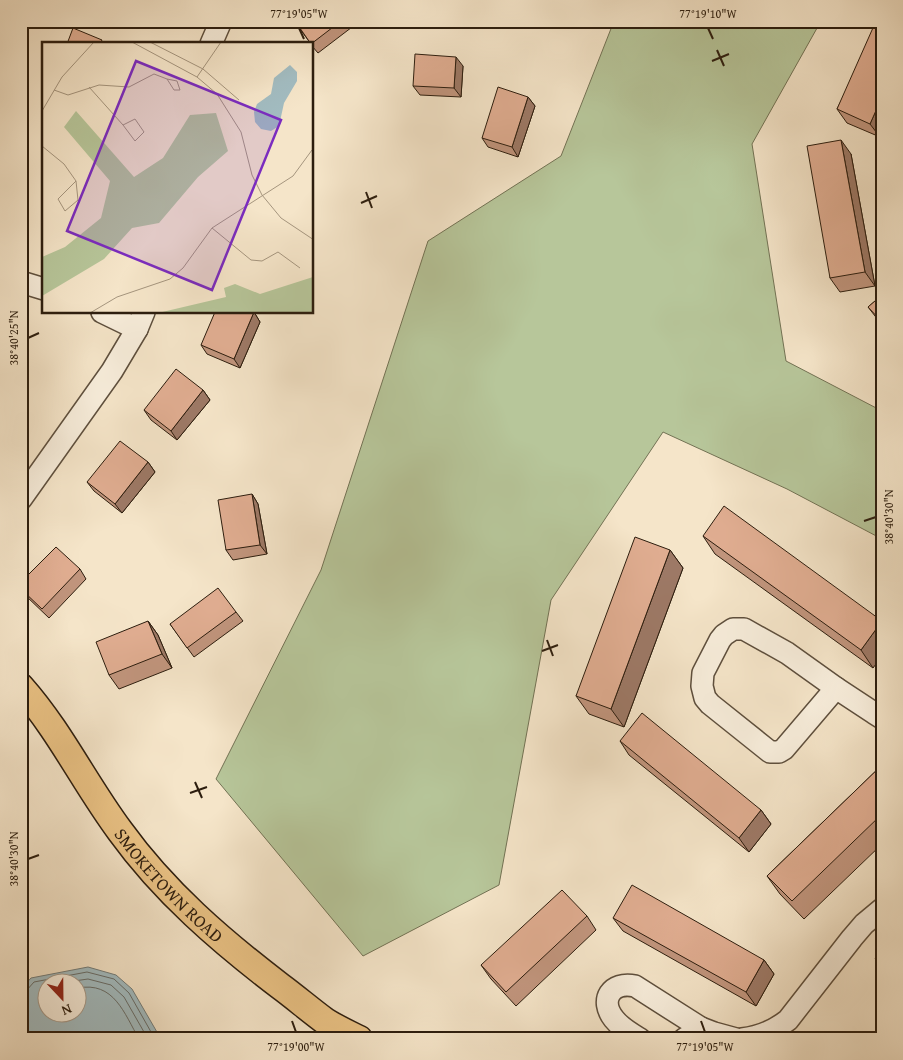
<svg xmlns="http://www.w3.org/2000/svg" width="903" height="1060" font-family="'Gentium Book Plus',serif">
<rect width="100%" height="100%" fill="#f5e5c9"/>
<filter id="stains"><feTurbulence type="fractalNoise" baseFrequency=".004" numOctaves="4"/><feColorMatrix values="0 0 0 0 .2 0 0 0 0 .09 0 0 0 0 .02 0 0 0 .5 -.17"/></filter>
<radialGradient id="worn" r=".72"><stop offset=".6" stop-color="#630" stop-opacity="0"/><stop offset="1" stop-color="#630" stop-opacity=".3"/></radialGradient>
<path fill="#b7c69a" stroke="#727254" d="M614 21H821L752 144 786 361 882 411V539L787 489 663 432 551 600 499 885 363 956 216 779 321 570 428 241 561 156Z"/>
<path fill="#a2bcc1" stroke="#737c79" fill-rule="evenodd" d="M88 967 116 975 132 989 161 1039H21V989L31 978ZM48 982H78V1012H48Z"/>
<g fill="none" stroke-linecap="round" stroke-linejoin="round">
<g stroke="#676c68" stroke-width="1">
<path d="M67 982 88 979 111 985 124 997 148 1039"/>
<path d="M78 988C114 981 124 1013 139 1039"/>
<path d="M21 992 26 991 34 982 87 972 114 979 129 993 155 1039"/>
</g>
<defs>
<g id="minor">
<path d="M211 44 221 21"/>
<path d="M21 282 44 289"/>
<path d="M102 312 137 329"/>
<path d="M21 499 112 371 137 329 144 312"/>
<path d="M733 629H744L787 653 836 688 784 749 779 752H770L710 704 705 698 702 686 703 673 720 640 724 635Z"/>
<path d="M836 688 874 713 882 718"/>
<path d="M701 1028 714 1033 736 1039"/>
<path d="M640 1039C630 1033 621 1028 614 1019 599 1000 611 981 635 986L701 1028 684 1039"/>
<path d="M742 1039C760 1037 774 1031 788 1020L852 938 864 924 882 909"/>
</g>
<g id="major">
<path id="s1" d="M21 687C60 731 85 784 120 831 164 892 221 941 280 986 295 997 310 1010 325 1021 336 1028 347 1033 359 1039"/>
</g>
</defs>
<use href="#minor" stroke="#5e4f3d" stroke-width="24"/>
<use href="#major" stroke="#2c1d0e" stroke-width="29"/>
<use href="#minor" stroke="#f8eedc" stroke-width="21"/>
<use href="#major" stroke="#eac284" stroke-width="26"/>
</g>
<g fill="#c1957d" stroke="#2c1d0e">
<path d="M294 21H360L318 53 312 46V44H311Z"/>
<path d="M882 21V133L880 137 847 123 837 109Z"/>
<path d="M463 66 461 97 420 95 413 86Z"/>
<path d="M528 97 535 106 518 157 488 147 482 138Z"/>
<path d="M851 154 875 286 840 292 830 278Z"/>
<path d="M882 295V325L868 307Z"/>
<path d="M254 312 260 322 240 368 207 354 201 345Z"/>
<path d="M21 372 26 385 21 387Z"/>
<path d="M203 390 210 400 177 440 151 420 144 410Z"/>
<path d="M148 462 155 472 122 513 94 491 87 482Z"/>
<path d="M252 494 258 504 267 554 233 560 226 550Z"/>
<path d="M703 536 882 621 873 668 715 554Z"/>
<path d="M670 550 683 568 624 727 589 714 576 696Z"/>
<path d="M80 569 86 579 49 618 25 595 21 591V582Z"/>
<path d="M236 612 243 621 194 657 170 624Z"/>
<path d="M148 621 158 635 172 668 119 689 109 675Z"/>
<path d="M620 741 761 810 771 824 749 852 629 755Z"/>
<path d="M882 765V844L804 919 780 894 767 876Z"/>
<path d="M21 851 26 867 21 869Z"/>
<path d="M587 916 596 930 516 1006 491 979 481 965Z"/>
<path d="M613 918 764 960 774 974 756 1006 623 931Z"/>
</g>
<g fill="#9d7966" stroke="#2c1d0e">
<path d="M456 57 463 66 461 97 454 88Z"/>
<path d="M528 97 535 106 518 157 512 147Z"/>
<path d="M882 97V133L880 137 870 124Z"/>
<path d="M841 140 851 154 875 286 865 272Z"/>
<path d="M254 312 260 322 240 368 234 359Z"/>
<path d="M21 372 26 385 21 378Z"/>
<path d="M203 390 210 400 177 440 171 431Z"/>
<path d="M148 462 155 472 122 513 115 504Z"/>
<path d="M252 494 258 504 267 554 260 545Z"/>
<path d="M670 550 683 568 624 727 611 709Z"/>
<path d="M148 621 158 635 172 668 162 654Z"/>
<path d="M882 621V656L873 668 861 650Z"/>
<path d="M761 810 771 824 749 852 739 838Z"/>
<path d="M21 851 26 867 21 861Z"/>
<path d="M764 960 774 974 756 1006 746 992Z"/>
</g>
<g fill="#e0ad91" stroke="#2c1d0e">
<path d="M295 21H341L311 44Z"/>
<path d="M876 21H882V97L870 124 837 109Z"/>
<path d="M73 28 102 40 100 44H67Z"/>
<path d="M415 54 456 57 454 88 413 86Z"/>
<path d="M498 87 528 97 512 147 482 138Z"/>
<path d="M841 140 865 272 830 278 807 146Z"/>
<path d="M882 295V322L868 307Z"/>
<path d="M215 312H254L234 359 201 345Z"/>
<path d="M176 369 203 390 171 431 144 410Z"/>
<path d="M120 441 148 462 115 504 87 482Z"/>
<path d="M252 494 260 545 226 550 218 500Z"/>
<path d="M724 506 882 621 861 650 703 536Z"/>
<path d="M635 537 670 550 611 709 576 696Z"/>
<path d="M56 547 80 569 42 609 21 589V582Z"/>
<path d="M218 588 236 612 187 648 170 624Z"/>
<path d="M148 621 162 654 109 675 96 642Z"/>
<path d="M642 713 761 810 739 838 620 741Z"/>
<path d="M882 765V814L792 901 767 876Z"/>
<path d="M632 885 764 960 746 992 613 918Z"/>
<path d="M562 890 587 916 506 992 481 965Z"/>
<path d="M882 954V969L875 958Z"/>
</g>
<path fill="none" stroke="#2c1d0e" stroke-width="2" d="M299 28 304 39M708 28 713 39M717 50 724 66M712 61 729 54M366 192 372 208M361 203 377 196M28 338 39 333M864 521 876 517M547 640 553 656M542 651 558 645M195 782 202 798M190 793 207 787M28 859 39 855M292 1021 296 1032M701 1021 705 1032"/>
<g text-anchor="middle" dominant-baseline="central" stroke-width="4" stroke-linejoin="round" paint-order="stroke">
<g font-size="18" fill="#2c1d0e" stroke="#f8eedc">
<text stroke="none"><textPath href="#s1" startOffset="248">SMOKETOWN ROAD</textPath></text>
</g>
</g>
<g transform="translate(42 42)">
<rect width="271" height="271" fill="#f5e5c9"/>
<path d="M34 69 92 135 121 116 148 73 174 71 186 109 156 135 117 181 90 186 62 217 0 254V215L23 205 59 176 68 139 22 85ZM271 235V271H116L184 255 182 246 193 242 218 252Z" fill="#b7c69a"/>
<path d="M248 23 255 30V39L242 61 237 84 229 89 219 87 213 80 212 70 215 62 229 52 232 36Z" fill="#a2bcc1"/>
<path fill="none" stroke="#a5957e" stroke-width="1" d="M90 0 155 35 175 52 199 90 210 133 220 153 239 176 272 198M108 0 161 27 197 58M207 0H225M155 35 179 0M125 37 135 39 138 48H132ZM47 45 81 83M12 48 26 53 57 43 87 45 112 32 125 37M0 69 20 35 52 0M93 77 102 90 93 99 81 83ZM0 104 22 122 34 139M34 139 36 158 23 169 16 157ZM170 186 209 218 220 219 236 210 258 226M48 271 75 255 128 237 141 226 170 186 251 134 270 108"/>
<path fill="#7b2cbf" fill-opacity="0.15" stroke="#7b2cbf" stroke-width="2.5" d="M94 19 239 78 170 248 25 189Z"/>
<rect width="271" height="271" fill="none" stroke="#2c1d0e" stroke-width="2.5"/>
</g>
<rect width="903" height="1060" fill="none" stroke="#f5e5c9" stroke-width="55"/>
<g transform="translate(62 998) rotate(158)"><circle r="24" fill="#f8eedc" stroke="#a69a8a"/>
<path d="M0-4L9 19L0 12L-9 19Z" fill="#8f2418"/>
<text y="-8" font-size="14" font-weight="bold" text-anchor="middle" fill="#2c1d0e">N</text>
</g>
<rect x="28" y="28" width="848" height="1004" fill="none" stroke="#2c1d0e" stroke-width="2"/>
<g font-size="12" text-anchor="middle" fill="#2c1d0e">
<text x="299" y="18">77°19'05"W</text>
<text x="708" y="18">77°19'10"W</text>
<text transform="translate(14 338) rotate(-90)" y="4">38°40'25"N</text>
<text transform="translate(889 517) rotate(-90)" y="4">38°40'30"N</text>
<text transform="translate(14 859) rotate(-90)" y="4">38°40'30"N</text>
<text x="296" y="1051">77°19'00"W</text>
<text x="705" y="1051">77°19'05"W</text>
</g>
<rect width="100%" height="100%" filter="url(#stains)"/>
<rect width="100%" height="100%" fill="url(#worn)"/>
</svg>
